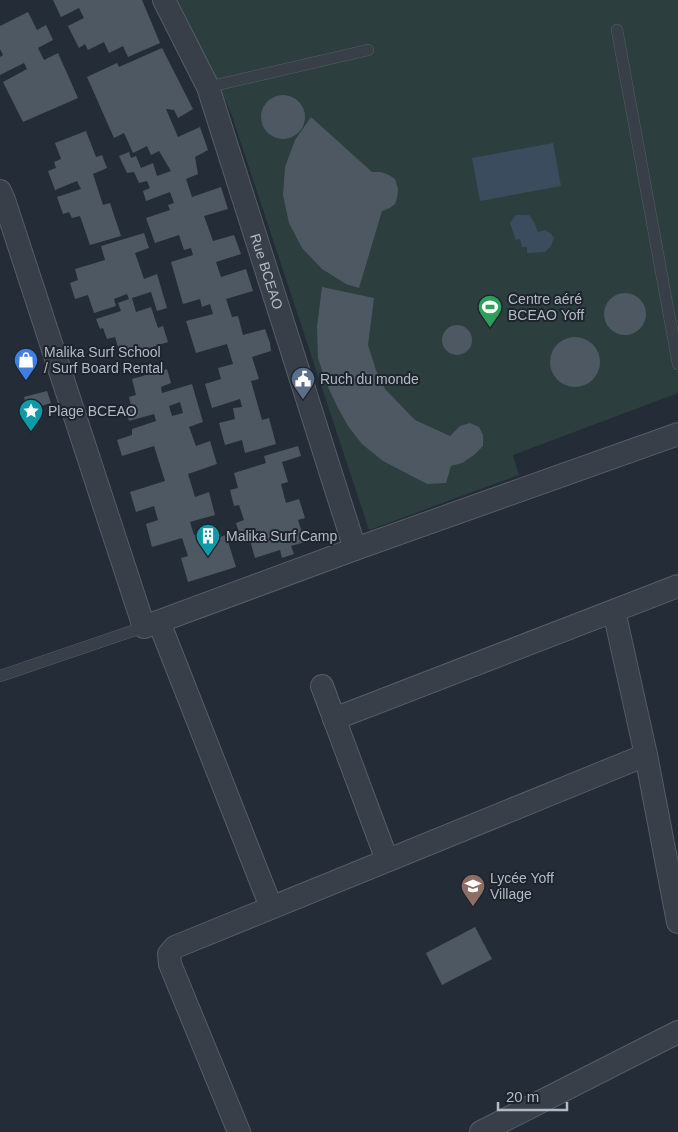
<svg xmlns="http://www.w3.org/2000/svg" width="678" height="1132" font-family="Arial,sans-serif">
<rect width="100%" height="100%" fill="#242d37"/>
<path fill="#2c3e3e" d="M178 0H678V393L513 455 519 475 369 530 231 113 214 75Z"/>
<g fill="#3c4c5f">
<path d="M553 143 561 186 480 201 472 158Z"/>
<path d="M516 215H529L534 222 538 232 545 230 551 234 554 238 551 246 545 252 527 253V247H522L520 239 516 240 510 223Z"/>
</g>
<g fill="#4d5863" fill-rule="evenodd">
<path d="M53 0H142L160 43 128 57 123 46 109 53 104 42 88 50 85 44 79 48 68 26 84 18 79 8 61 17Z"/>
<path d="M28 12 37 30 46 25 53 40 38 48 44 60 58 53 78 98 23 122 3 82 27 69 24 63 0 75V57L3 55 0 49V26Z"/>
<path d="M162 48 193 109 178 118 174 110 166 109 178 137 200 127 208 150 195 157 198 174 186 179 192 197 221 187 228 209 204 216 213 241 234 235 241 254 216 262 221 277 246 269 253 291 226 299 232 317 238 316 243 335 265 329 270 343 271 351 252 357 259 379 251 381 262 420 269 418 276 444 245 453 242 440 225 445 219 423 235 419 233 408 242 407 240 399 212 408 205 384 221 379 218 368 233 364 227 344 196 353 186 321 213 314 210 304 202 307 200 299 183 304 171 262 193 255 191 248 184 250 179 235 155 243 146 218 170 210 168 205 174 203 170 192 146 201 143 191 150 188 147 181 139 183 134 172 127 173 119 156 129 152 131 158 136 156 141 168 153 163 157 176 171 171 159 151 151 155 147 146 133 153 124 133 114 138 87 77 117 63 119 67Z"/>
<circle cx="283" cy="117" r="22"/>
<path d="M311 117 372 172H381L389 175 395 179 398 189 397 198 395 204 390 208 382 211 359 288 346 284 322 269 302 248 289 223 283 195 285 167 295 140Z"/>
<path d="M86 131 96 157 102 155 107 168 93 174 103 205 110 203 121 236 90 245 80 216 72 218 69 212 63 214 57 197 81 189 77 181 55 190 48 171 56 168 54 162 61 159 55 143Z"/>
<path d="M144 233 149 248 135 253 144 279 157 274 167 308 157 311 151 292 132 298 136 312 151 307 158 328 163 326 168 342 121 357 115 337 107 339 103 328 100 329 96 319 121 311 118 303 129 299 127 294 114 299 116 306 94 313 88 295 75 299 70 283 78 280 75 269 105 260 101 246Z"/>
<path d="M322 287 374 298 368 345 376 370 385 389 415 420 450 436 460 426 470 423 479 427 483 435V446L474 455 462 463 451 466 446 483 427 484 383 461 362 444 348 426 338 408 327 385 318 358 317 327Z"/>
<circle cx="625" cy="314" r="21"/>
<circle cx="457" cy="340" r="15"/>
<circle cx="575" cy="362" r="25"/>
<path d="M167 369 171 383 161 387 162 393 192 384 203 422 189 427 196 446 210 441 217 464 188 474 195 497 209 492 215 515 190 522 194 535 205 532 208 541 226 535 236 567 188 582 181 558 188 556 182 538 152 547 146 524 158 520 154 506 136 512 130 492 165 481 154 446 122 456 117 440 132 435V429L156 421 154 414 129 421 125 407 131 405 129 397 136 395 132 379ZM180 402 183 413 172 416 169 406Z"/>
<path d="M47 391 51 403 28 410 24 397Z"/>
<path d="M298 446 301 456 282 462 288 482 281 484 286 503 299 499 305 518 298 520 305 542 291 546 294 554 282 558 280 550 255 558 247 530 239 533 236 523 244 520 239 505 234 506 230 490 238 488 234 473 266 463 264 456Z"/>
<path d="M475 927 492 959 442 985 426 953Z"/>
</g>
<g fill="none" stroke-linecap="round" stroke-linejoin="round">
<defs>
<g id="service">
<path d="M617 30 678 364"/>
<path d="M208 87 368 50"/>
<path d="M0 676 144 627"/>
</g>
<g id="minor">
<path id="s1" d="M164 0 208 87 355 549"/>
<path d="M0 191 4 200 144 627 355 549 678 434"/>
<path d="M614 611 646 755 678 922"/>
<path d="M159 622 271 907"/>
<path d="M322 686 387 860"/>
<path d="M334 719 678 586"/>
<path d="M239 1132 170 964 169 954 175 947 646 755"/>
<path d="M481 1132 678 1032"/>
</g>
</defs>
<use href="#service" stroke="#565d66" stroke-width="12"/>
<use href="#minor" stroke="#565d66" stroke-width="24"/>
<use href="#service" stroke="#383f48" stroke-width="11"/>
<use href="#minor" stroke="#383f48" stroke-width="22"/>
</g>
<defs>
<symbol id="stadium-pin" viewBox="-11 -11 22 30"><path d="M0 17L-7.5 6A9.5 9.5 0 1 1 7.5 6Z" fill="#2e9e5b" stroke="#1d242d"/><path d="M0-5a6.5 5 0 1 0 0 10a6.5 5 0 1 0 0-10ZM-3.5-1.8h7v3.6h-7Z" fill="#fff"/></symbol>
<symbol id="shop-pin" viewBox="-11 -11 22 30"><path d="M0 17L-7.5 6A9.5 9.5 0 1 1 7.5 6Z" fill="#3f7fe0" stroke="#1d242d"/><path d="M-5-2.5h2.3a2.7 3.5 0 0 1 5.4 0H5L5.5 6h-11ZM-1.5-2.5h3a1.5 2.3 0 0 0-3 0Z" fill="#fff"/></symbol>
<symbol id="civic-pin" viewBox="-11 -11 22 30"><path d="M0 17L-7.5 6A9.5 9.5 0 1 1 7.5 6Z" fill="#5c6f8a" stroke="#1d242d"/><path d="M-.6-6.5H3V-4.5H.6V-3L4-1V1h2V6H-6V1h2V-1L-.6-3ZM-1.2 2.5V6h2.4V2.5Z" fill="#fff"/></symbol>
<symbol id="sight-pin" viewBox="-11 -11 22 30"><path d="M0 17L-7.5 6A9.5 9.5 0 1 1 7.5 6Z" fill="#0f9aa8" stroke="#1d242d"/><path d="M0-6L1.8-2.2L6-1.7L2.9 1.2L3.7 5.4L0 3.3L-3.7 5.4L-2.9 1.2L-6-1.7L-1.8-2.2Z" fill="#fff"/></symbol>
<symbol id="building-pin" viewBox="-11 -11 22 30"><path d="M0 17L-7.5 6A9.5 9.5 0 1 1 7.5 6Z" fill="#0f9aa8" stroke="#1d242d"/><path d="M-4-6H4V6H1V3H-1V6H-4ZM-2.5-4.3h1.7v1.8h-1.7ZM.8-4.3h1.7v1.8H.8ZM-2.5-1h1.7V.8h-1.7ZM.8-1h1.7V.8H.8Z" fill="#fff"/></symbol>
<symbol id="school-pin" viewBox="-11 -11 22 30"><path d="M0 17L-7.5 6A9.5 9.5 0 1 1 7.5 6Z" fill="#8d6e63" stroke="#1d242d"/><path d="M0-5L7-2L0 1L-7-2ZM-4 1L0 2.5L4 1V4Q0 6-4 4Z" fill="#fff"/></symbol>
</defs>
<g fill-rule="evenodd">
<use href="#stadium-pin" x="476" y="293" width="28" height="38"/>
<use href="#shop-pin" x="12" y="346" width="28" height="38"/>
<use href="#civic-pin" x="289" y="365" width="28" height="38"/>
<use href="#sight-pin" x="17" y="397" width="28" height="38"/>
<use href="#building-pin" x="194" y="522" width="28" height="38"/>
<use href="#school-pin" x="459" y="872" width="28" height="38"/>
</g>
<g text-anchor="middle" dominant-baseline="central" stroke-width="4" stroke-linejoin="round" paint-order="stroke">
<g font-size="14" fill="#b3bac4" stroke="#1d242d">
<text stroke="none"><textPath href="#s1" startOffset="291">Rue BCEAO</textPath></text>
</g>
<g font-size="14" fill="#b3bac4" stroke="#1d242d" text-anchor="start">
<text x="508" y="299">Centre aéré<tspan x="508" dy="16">BCEAO Yoff</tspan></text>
<text x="44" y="352">Malika Surf School<tspan x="44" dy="16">/ Surf Board Rental</tspan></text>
<text x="320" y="379">Ruch du monde</text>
<text x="48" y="411">Plage BCEAO</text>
<text x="226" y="536">Malika Surf Camp</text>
<text x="490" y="878">Lycée Yoff<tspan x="490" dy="16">Village</tspan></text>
</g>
</g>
<path d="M498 1102v8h69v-8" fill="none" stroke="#b3bac4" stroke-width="2.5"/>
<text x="506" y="1102" font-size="15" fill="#b3bac4" stroke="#1d242d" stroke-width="4" paint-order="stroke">20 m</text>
</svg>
